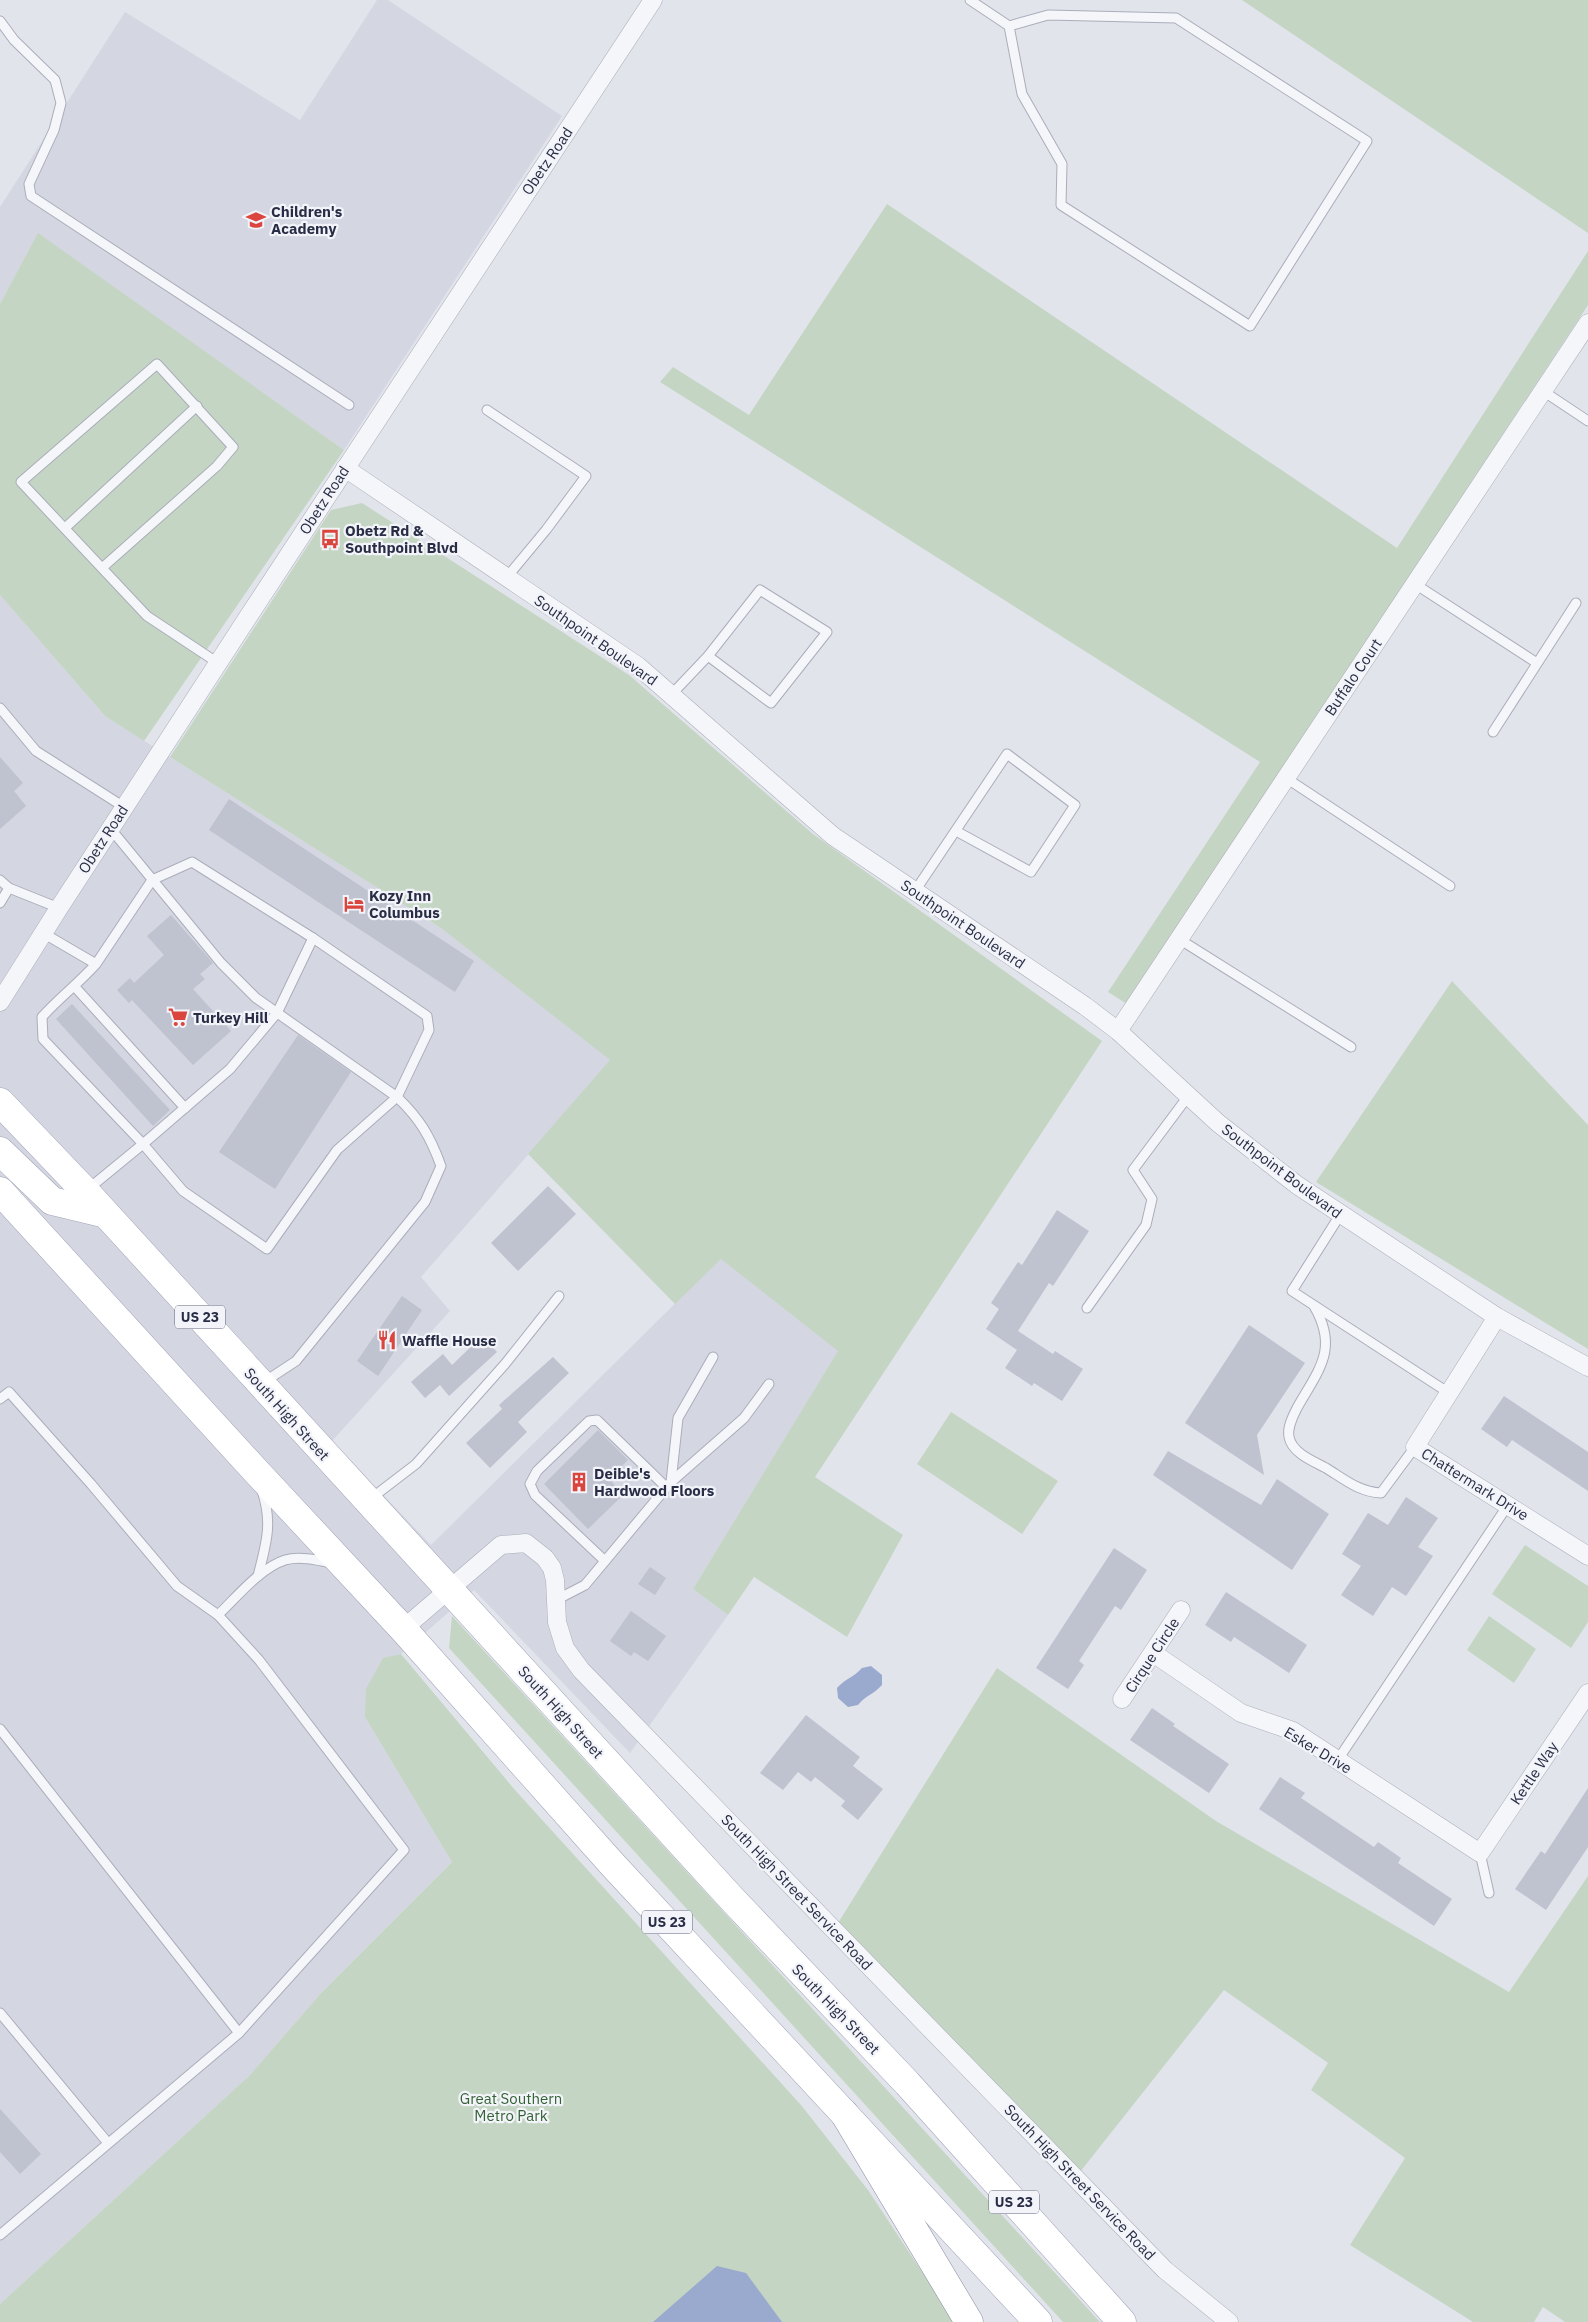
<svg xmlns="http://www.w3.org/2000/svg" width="1588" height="2322" font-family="'IBM Plex Sans',sans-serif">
<rect width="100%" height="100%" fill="#e2e4ec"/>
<g fill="#d4d6e1">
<path d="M377 0H388L562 116 344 450 38 234 0 304V207L125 12 300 120Z"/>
<path d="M0 595 105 716 441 928 611 1060 421 1277 450 1311 332 1441 431 1545 721 1258 839 1351 693 1589 728 1615 630 1753 474 1590 401 1654 383 1659 365 1717 452 1862 322 1992 249 2076 0 2304Z"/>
</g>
<g fill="#c4d6c3">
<path d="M1242 0H1588V233Z"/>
<path d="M887 204 1397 548 1588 251V305L1127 1004 1108 992 1260 762 660 382 673 367 749 415Z"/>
<path d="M38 233 344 450 144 741 105 716 0 595V304Z"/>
<path d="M362 503 629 675 813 834 1102 1041 815 1477 903 1535 847 1637 754 1577 728 1615 693 1589 838 1351 721 1259 675 1304 528 1154 610 1060 441 928 170 757 331 510Z"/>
<path d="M1452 981 1588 1125V1349L1316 1182Z"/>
<path d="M951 1412 1058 1481 1022 1534 917 1464Z"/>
<path d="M1525 1545 1588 1586V1622L1571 1648 1492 1594Z"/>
<path d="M452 1616 1100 2322H1063L449 1648Z"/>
<path d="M1489 1616 1536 1649 1514 1683 1467 1650Z"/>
<path d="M401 1654 515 1790 801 2105 868 2190 955 2322H0V2304L249 2076 322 1992 452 1862 365 1717 366 1689 383 1658Z"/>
<path d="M997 1668 1216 1821 1509 1992 1588 1876V2322H1565L1543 2307 1534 2322H1473L1350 2245 1405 2158 1311 2090 1328 2063 1224 1990 1080 2172 838 1923Z"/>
</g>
<g fill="#9aa9ce">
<path d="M871 1666 882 1675V1685C874 1694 865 1696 858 1705L848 1707 838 1698 837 1688C845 1679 854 1677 862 1668Z"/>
<path d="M717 2266 746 2273 782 2322H653Z"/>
</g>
<g fill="#bfc2cf">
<path d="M0 757 23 783 14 791 26 806 0 829Z"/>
<path d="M229 799 474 961 455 992 209 830Z"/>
<path d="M171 915 213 963 200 974 205 979 193 989 231 1031 193 1065 132 1000 129 1003 117 990 130 978 134 983 164 955 147 936Z"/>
<path d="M72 1004 170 1110 153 1126 56 1019Z"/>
<path d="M298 1035 351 1072 275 1189 219 1152Z"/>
<path d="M548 1186 576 1214 518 1271 491 1243Z"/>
<path d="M1057 1210 1089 1231 1053 1286 1049 1283 1018 1331 1053 1354 1055 1351 1083 1369 1062 1401 1034 1383 1032 1386 1005 1368 1017 1350 986 1329 999 1309 991 1303 1018 1262 1022 1265Z"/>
<path d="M402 1296 422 1310 378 1376 357 1361Z"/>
<path d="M1249 1325 1305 1363 1257 1435 1264 1475 1185 1423Z"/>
<path d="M482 1336 497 1352 449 1396 440 1385 425 1398 411 1382 443 1354 452 1365Z"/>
<path d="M553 1357 569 1373 518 1422 527 1432 490 1468 466 1443 502 1409 499 1405Z"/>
<path d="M1504 1396 1588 1452V1491L1512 1440 1507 1447 1481 1429Z"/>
<path d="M598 1430 628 1460 609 1479 624 1494 588 1529 544 1484Z"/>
<path d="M1168 1451 1261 1505 1277 1479 1329 1514 1292 1570 1153 1475Z"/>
<path d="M1406 1497 1438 1518 1418 1547 1433 1556 1406 1596 1392 1587 1373 1616 1341 1595 1361 1566 1342 1554 1368 1513 1388 1525Z"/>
<path d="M1114 1548 1147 1570 1121 1610 1115 1606 1079 1661 1084 1665 1068 1689 1036 1668Z"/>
<path d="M650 1567 666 1578 655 1595 638 1584Z"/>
<path d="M1226 1592 1307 1645 1289 1673 1234 1637 1231 1642 1205 1625Z"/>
<path d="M631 1611 666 1636 648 1661 634 1652 631 1656 610 1641Z"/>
<path d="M1152 1708 1175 1724 1173 1726 1229 1764 1209 1793 1130 1740Z"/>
<path d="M806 1715 860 1757 853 1766 883 1789 858 1820 841 1806 845 1801 815 1777 811 1782 798 1772 783 1790 760 1773Z"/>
<path d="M1280 1777 1305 1793 1301 1798 1374 1847 1378 1842 1401 1858 1398 1863 1452 1899 1434 1926 1259 1809Z"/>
<path d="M1588 1788V1847L1546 1910 1515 1889 1541 1851 1545 1854Z"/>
<path d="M0 2109 41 2154 20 2174 0 2152Z"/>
</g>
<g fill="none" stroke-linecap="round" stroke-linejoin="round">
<defs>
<g id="lane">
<path d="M970 0 1009 26 1022 94 1062 164 1061 205 1250 326 1367 141 1176 18 1048 15 1009 26"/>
<path d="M0 21 14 40 55 80 61 103 54 130 29 184 31 196 349 405"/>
<path d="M1543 391 1588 421"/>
<path d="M487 410 586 476 546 530 507 577"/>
<path d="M65 528 197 406"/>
<path d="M102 568 217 466 233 447 157 364 21 482 147 616 218 663"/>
<path d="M1415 584 1537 663"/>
<path d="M671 695 708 656 760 590 827 632 771 703 708 656"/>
<path d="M0 708 36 751 124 807"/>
<path d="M1493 732 1576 603"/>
<path d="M1286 778 1450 886"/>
<path d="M110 828 221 963 256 998 397 1097C420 1119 430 1136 441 1166L425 1202 296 1361 264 1382"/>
<path d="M0 880 9 888"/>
<path d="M915 891 1007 754 1075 805 1031 872 956 831"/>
<path d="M0 903 9 888 59 908"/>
<path d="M43 933 96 964 152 880 192 862 313 938 277 1013 230 1069 143 1144 43 1039 42 1017C59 998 79 983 96 964"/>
<path d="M1179 939 1351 1047"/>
<path d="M75 987 185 1108"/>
<path d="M87 1190 143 1144 183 1191 267 1249 337 1150 397 1097 429 1030 427 1016 313 938"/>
<path d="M1340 1215 1292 1291 1449 1393"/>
<path d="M1314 1306C1339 1349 1319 1369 1297 1408 1293 1416 1287 1427 1289 1437 1292 1453 1313 1461 1326 1468 1344 1479 1359 1492 1381 1493L1415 1447"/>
<path d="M1087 1308 1146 1225 1152 1199 1133 1170 1189 1095"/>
<path d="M0 1399 9 1392 91 1484 177 1586 218 1615"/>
<path d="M671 1482 744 1418 769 1384"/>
<path d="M369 1500 416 1464 505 1364 559 1296"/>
<path d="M605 1561 535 1495 530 1484 537 1471 589 1421 597 1420 666 1487"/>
<path d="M258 1576C266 1544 273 1523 262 1491"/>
<path d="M556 1600 585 1585 671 1482 678 1418 713 1357"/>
<path d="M0 1729 239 2033 404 1850 259 1660 218 1615C236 1598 260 1568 285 1560 299 1556 317 1560 331 1563"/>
<path d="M1337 1761 1508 1505"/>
<path d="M1480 1853 1489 1893"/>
<path d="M0 2013 108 2143"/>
<path d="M0 2235 239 2033"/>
</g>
<g id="street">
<path d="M345 468 638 666 833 836 1085 1006 1118 1031 1218 1123 1297 1185 1497 1317 1588 1367"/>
<path d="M0 1002 59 908 248 617 653 0"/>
<path d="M1118 1031 1588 323"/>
<path d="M1497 1317 1415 1447 1588 1556"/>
<path d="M403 1629 501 1545 526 1543 545 1558 552 1568 555 1580 557 1622 565 1648 581 1670 1165 2270 1229 2322"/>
<path d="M1153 1653 1241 1713 1293 1731 1480 1853 1588 1693"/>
<path d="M1122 1699 1181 1610"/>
</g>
<g id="primary">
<path d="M0 1102 85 1191 732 1899 907 2083 1122 2322"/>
<path d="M0 1151 52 1201 106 1214"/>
<path d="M0 1191 254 1469 403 1629 612 1864 1038 2322"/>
</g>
<path id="highway" d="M844 2113 969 2322"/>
</defs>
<use href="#lane" stroke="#aaadba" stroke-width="11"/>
<use href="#street" stroke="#aaadba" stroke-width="19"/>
<use href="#primary" stroke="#a0a5b8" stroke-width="29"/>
<use href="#highway" stroke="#888da4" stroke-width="29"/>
<use href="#lane" stroke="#f5f6f9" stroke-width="9"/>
<use href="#street" stroke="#f5f6f9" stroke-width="18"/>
<use href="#primary" stroke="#fff" stroke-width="28"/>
<use href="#highway" stroke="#fff" stroke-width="28"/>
</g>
<defs>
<symbol id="school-bare" viewBox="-9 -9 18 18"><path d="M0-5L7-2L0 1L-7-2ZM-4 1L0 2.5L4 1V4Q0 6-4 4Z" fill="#da463e" stroke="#f2f4f9" stroke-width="2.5" paint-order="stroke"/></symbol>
<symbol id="bus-bare" viewBox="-9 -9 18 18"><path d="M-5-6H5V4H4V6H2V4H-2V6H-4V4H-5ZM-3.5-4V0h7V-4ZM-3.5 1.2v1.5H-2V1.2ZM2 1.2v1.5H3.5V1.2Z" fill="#da463e" stroke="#f2f4f9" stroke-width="2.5" paint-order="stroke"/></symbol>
<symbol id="hotel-bare" viewBox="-9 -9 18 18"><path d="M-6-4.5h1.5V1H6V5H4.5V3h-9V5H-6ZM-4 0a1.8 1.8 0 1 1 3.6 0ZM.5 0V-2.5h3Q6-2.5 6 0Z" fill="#da463e" stroke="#f2f4f9" stroke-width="2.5" paint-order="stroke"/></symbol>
<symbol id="supermarket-bare" viewBox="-9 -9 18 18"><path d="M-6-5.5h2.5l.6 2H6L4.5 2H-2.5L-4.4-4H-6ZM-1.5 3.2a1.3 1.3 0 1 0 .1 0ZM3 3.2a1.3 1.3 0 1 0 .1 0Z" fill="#da463e" stroke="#f2f4f9" stroke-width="2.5" paint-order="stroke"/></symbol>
<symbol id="restaurant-bare" viewBox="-9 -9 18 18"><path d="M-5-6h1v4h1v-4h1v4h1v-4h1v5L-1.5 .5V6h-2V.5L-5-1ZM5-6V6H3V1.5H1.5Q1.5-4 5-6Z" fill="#da463e" stroke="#f2f4f9" stroke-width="2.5" paint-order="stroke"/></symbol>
<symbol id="building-bare" viewBox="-9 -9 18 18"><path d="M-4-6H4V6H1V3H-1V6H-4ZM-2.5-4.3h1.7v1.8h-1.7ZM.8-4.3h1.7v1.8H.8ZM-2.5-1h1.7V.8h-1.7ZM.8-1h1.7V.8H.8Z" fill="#da463e" stroke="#f2f4f9" stroke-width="2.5" paint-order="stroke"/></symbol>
</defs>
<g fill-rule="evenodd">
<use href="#school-bare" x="242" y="206" width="28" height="28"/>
<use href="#bus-bare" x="316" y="525" width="28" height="28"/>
<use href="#hotel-bare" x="340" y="890" width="28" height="28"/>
<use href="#supermarket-bare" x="164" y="1003" width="28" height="28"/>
<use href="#restaurant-bare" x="373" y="1326" width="28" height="28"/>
<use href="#building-bare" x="565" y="1468" width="28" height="28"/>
</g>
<g text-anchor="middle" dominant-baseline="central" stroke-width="4.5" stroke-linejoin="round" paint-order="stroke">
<g fill="#f2f4f9" stroke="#65697b" stroke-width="1">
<rect x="175" y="1305.5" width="50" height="23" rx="4"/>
<rect x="642" y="1910.5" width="50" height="23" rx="4"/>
<rect x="989" y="2190.5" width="50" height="23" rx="4"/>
</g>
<g font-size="14" font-weight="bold" fill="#282d45">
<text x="200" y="1317">US 23</text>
<text x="667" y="1922">US 23</text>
<text x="1014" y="2202">US 23</text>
</g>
<g font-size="15" fill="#282d45" stroke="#f2f4f9">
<text transform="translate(547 161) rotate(-56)">Obetz Road</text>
<text transform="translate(324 500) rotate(-57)">Obetz Road</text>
<text transform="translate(596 640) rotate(35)">Southpoint Boulevard</text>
<text transform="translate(1353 677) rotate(-56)">Buffalo Court</text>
<text transform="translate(103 839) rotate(-57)">Obetz Road</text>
<text transform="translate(963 924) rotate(34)">Southpoint Boulevard</text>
<text transform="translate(1282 1171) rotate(37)">Southpoint Boulevard</text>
<text transform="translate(287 1414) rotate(48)">South High Street</text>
<text transform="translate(1475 1484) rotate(32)">Chattermark Drive</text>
<text transform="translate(1152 1655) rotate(-57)">Cirque Circle</text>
<text transform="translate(561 1712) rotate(48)">South High Street</text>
<text transform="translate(1318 1750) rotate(31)">Esker Drive</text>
<text transform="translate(1534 1773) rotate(-56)">Kettle Way</text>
<text transform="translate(797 1892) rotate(46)">South High Street Service Road</text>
<text transform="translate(836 2009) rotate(46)">South High Street</text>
<text transform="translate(1080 2182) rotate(46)">South High Street Service Road</text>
</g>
<g font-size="15" font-weight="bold" fill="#282d45" stroke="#f2f4f9" text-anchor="start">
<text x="271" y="211">Children's<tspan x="271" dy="17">Academy</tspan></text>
<text x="345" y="530">Obetz Rd &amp;<tspan x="345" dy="17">Southpoint Blvd</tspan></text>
<text x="369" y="895">Kozy Inn<tspan x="369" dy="17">Columbus</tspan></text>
<text x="193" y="1017">Turkey Hill</text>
<text x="402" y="1340">Waffle House</text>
<text x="594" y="1473">Deible's<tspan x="594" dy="17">Hardwood Floors</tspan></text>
</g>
<g font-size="15" fill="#346235" stroke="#f2f4f9">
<text x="511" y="2098">Great Southern<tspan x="511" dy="17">Metro Park</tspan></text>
</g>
</g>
</svg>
